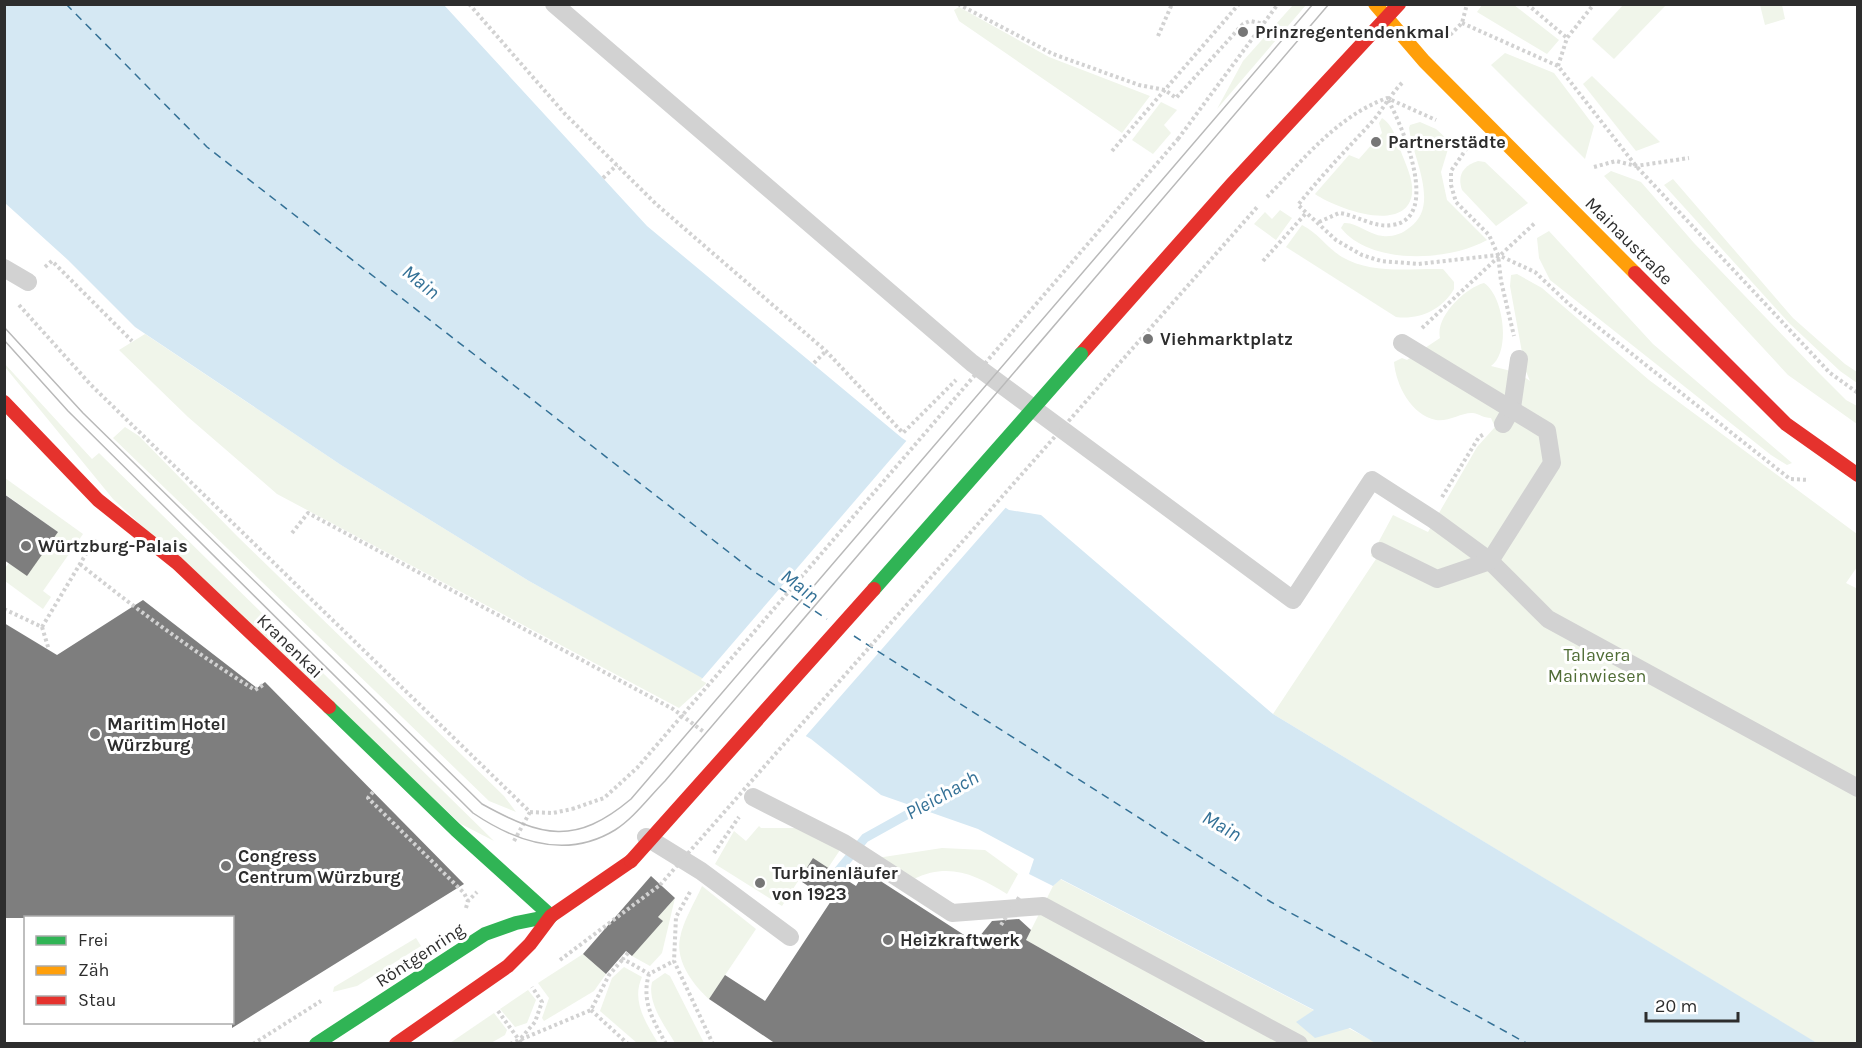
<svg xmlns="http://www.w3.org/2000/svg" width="1862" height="1048" font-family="Karla,sans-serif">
<rect width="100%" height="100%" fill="#fff"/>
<g fill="#f0f5ea">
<path d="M1624 4 1666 5 1614 59 1592 39Z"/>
<path d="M1293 5H1306L1217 109 1243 61Z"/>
<path d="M1482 5H1514L1559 40 1547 54 1477 12Z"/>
<path d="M1760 5H1782L1785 19 1765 25Z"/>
<path d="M959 7 1049 57 1150 96 1122 133 959 21 954 10Z"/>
<path d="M1505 53 1554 73 1594 126 1585 159 1491 65Z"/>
<path d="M1592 76 1660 142 1636 151 1583 84Z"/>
<path d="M1161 102 1177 110 1164 125 1171 133 1153 154 1132 140Z"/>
<path d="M1382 118C1392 124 1397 139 1400 149 1405 163 1414 180 1412 194 1406 235 1335 208 1315 194L1349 155 1359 159 1382 133 1379 123Z"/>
<path d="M1420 122 1436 129 1448 140V149L1441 172 1447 200 1487 240C1450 261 1371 266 1341 228L1344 223C1357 222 1369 235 1383 236 1392 237 1402 234 1409 228 1441 206 1413 159 1409 128L1410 125Z"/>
<path d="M1478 161 1485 162 1528 203 1496 226 1462 190C1457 175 1463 166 1478 161Z"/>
<path d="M1611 171 1641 182 1694 243 1817 371 1846 400 1857 406V424L1788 375 1604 176Z"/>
<path d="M1673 179 1793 318 1845 364 1857 372V383L1840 371 1789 323 1664 185Z"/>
<path d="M1280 210 1292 218 1276 240 1254 224 1265 212 1272 219Z"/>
<path d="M1302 225C1317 232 1327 248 1342 257 1373 275 1410 268 1443 269L1454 282V289C1442 310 1419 320 1396 317L1286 247Z"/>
<path d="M1549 231 1653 344 1792 463 1787 465 1771 455 1550 280 1539 258 1537 238Z"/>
<path d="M1517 274 1542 288 1649 380 1857 534V567L1846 583 1858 589 1857 1043H1817L1806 1037 1273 714 1376 559 1371 556 1393 515 1428 532 1477 447 1495 427 1491 418C1483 418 1480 414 1473 413 1462 412 1449 422 1436 420 1411 415 1396 385 1394 362L1402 358 1407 360 1440 338C1435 317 1465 288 1484 283 1504 296 1511 352 1491 366L1519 373 1530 381 1525 369 1510 286 1511 275Z"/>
<path d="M145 334 341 465 529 581 709 681 679 708 277 494 188 417 119 350Z"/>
<path d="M4 363 92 459 99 453 494 841 461 824 113 499 5 367Z"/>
<path d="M125 427 139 436 237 536 504 796 516 812 489 801 113 438Z"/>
<path d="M5 478 83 534 43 591 51 597 43 609 5 581V568L9 563 58 532 5 494Z"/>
<path d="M759 826 761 828H796L842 847 828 868 813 858 782 906 715 864 734 831 746 841Z"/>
<path d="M942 848 985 850 1018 874 1007 894C976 875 949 862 914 879L877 858Z"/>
<path d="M1060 879 1377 1043H1209L1026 940 1053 886Z"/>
<path d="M702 886 756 929 709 999C694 986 675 961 680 938 683 921 695 902 702 886Z"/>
<path d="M675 898 662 953 650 966 632 956 662 921 658 917Z"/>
<path d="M416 938 421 946 357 986 333 992 334 987Z"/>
<path d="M583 954 606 974 594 991 544 1021 542 1018 549 998 538 983Z"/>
<path d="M624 967 642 977C631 1001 646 1023 658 1043H637L600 1011 612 978Z"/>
<path d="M665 973 670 976 704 1043H675C665 1026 647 1003 652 982Z"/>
<path d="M528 990 536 1000 527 1023 515 1027 500 1009Z"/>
<path d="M494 1013 507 1030 505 1035 491 1043H450Z"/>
</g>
<path fill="#d5e8f3" d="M5 5H444L647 226 902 438 1009 510 1041 515 1273 714 1817 1043 1377 1044 1350 1028 1315 1038 1296 1022 1314 1010 1061 879 1053 886 1029 874 1034 859 978 829 881 795 811 739 529 581 341 465 135 327 68 260 5 203Z"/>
<path fill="#fff" d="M908 439 1008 505 804 738 701 680Z"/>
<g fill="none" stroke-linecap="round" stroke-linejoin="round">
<path stroke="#d5e8f3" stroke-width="9" d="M838 871 865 838 928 803"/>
<g stroke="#347196" stroke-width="1.5" stroke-dasharray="8 6" stroke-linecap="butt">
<path d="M66 4 207 147 753 571 827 619"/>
<path d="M854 636 1271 902 1528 1044"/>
</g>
</g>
<g fill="#7e7e7e">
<path d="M4 494 58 532 27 576 4 560Z"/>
<path d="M143 600 257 688 265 682 464 884 232 1028V918H4V623L57 655Z"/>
<path d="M813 858 856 886 865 871 975 942 992 921 1019 919 1031 930 1026 940 1209 1044H776L709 999 725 975 765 1001 831 901 799 880Z"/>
<path d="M651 876 675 898 658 917 663 921 632 956 626 951 606 974 583 954Z"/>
</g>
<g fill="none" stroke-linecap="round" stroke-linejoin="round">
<g stroke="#d2d2d2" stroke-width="4" stroke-dasharray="3 3" stroke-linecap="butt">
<path d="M469 4 565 114 656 204 826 351 903 433 956 380"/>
<path d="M958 4 1053 54 1139 85 1165 90 1176 98 1243 24 1250 21 1265 24"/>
<path d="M1527 4 1567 38"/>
<path d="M1462 23 1558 66 1636 166 1830 373 1858 393"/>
<path d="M1158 36 1172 4"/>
<path d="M1446 39 1462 23 1467 4"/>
<path d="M1558 66 1567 38 1594 4"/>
<path d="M1402 83C1390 95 1382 111 1371 123 1346 150 1321 176 1298 205L1336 240 1362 255 1381 261 1418 264 1498 255 1535 272 1570 305 1790 479 1809 480"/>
<path d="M1178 139 1278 4"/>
<path d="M1467 148 1451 171V185L1456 202 1489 235 1498 255 1501 281 1514 336"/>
<path d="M1112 151 1239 4"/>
<path d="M1594 167 1616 161 1636 166 1689 158"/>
<path d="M603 178 617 165"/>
<path d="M1267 197C1304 159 1336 117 1387 98L1436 120"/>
<path d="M1319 222 1339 213C1357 215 1373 228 1392 225 1442 219 1402 125 1388 100"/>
<path d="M1263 261 1307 212"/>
<path d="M45 267 52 261 132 341"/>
<path d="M19 305 91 385 530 812 553 813 572 809"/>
<path d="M1422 328 1536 222"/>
<path d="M814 363 826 351"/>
<path d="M1442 497 1479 437 1484 434"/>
<path d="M292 533 308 513 673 709 704 732"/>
<path d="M80 564C136 609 194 652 255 690L263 685"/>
<path d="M4 609 42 627 95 539"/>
<path d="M42 627 49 650"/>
<path d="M373 792 368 798 464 893 468 901"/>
<path d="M514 841 530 812"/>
<path d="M714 853 739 817"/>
<path d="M690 892 676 917 674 961 713 1044"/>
<path d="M466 908 468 901 477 892"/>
<path d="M628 953 623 959 649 974"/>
<path d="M560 960 660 885"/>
<path d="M591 1010 628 1044"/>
<path d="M498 1011 522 1044"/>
<path d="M521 1038 535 1022 542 1002 532 987"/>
<path d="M253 1044 321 1001"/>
<path d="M510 1044 591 1010 609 975 623 959"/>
<path d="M666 1044C653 1020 641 1001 649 974L674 961"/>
</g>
<g stroke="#d2d2d2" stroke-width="18">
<path d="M554 4 972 363 1293 600 1372 480 1434 520 1490 561 1548 619 1858 788"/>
<path d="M4 268 28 282"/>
<path d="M1503 424 1512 408 1519 359"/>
<path d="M1380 551 1437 579 1490 561 1552 463 1547 431 1402 343"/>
<path d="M753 797 844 843 952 913 1043 906 1299 1044"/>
<path d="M646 837 701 871 790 937"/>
</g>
<g stroke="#30b455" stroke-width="14">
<path d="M329 707 456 830 551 916"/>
<path d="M316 1044 485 934 516 923 551 916"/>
</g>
<path stroke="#ff9f0a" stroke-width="14" d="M1375 4 1424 61 1635 273"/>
<g stroke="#e5322d" stroke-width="14">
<path d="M1635 273 1786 424 1858 475"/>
<path d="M1081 354 1232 184 1399 4"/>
<path d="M4 402 98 500 177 563 329 707"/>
<path d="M396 1044 508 966 530 944 551 916 631 861"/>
</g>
<g stroke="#b9b9b9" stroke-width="1.5">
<path d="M4 327 83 413 482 804C542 837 575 846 631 799L1313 4"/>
<path d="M4 340 68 411 473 813C516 842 566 860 615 830 634 818 649 797 665 781L1329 4"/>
</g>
<g stroke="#d2d2d2" stroke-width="4" stroke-dasharray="3 3" stroke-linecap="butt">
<path d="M572 809 604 798 637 768 1178 139"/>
<path d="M660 885 1258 206"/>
<path d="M1001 925 1020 896"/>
</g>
<path stroke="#30b455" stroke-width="14" d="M874 589 1081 354"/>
<path stroke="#e5322d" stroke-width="14" d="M631 861 874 589"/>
</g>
<g fill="#767676" stroke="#fff" stroke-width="2">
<circle cx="1243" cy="32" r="6"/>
<circle cx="1376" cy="142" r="6"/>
<circle cx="1148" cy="339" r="6"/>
<circle cx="26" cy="546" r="6"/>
<circle cx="95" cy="734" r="6"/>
<circle cx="226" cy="866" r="6"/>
<circle cx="760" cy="883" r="6"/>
<circle cx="888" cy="940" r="6"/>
</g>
<g text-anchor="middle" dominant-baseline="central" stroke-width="6" stroke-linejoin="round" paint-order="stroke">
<g font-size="18" font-weight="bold" fill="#2d2d2d" stroke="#fff" text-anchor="start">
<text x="1255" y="32">Prinzregentendenkmal</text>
<text x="1388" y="142">Partnerstädte</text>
<text x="1160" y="339">Viehmarktplatz</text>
<text x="38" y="546">Würtzburg-Palais</text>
<text x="107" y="724">Maritim Hotel<tspan x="107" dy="21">Würzburg</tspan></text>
<text x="238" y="856">Congress<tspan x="238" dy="21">Centrum Würzburg</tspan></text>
<text x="772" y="873">Turbinenläufer<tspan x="772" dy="21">von 1923</tspan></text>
<text x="900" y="940">Heizkraftwerk</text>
</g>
<g font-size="18" fill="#2d2d2d" stroke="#fff">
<text transform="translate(1629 241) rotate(45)">Mainaustraße</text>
<text transform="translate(290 646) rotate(44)">Kranenkai</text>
<text transform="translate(420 955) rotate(-33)">Röntgenring</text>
</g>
<g font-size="18" fill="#506d36" stroke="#fff">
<text x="1597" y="655">Talavera<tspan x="1597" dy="21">Mainwiesen</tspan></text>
</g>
<g font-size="20" font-style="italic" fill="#347196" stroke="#fff">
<text transform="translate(421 282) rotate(39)">Main</text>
<text transform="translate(800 586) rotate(37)">Main</text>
<text transform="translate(942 795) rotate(-29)">Pleichach</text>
<text transform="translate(1222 826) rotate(30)">Main</text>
</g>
</g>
<rect width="1862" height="1048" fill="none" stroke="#2d2d2d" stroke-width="12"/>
<rect x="24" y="916" width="210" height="108" fill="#ffffff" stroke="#ababab" stroke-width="1.5"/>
<rect x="36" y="936" width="30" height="9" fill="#30b455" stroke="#ababab" stroke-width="1.5"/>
<text x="78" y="946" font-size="18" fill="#2d2d2d">Frei</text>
<rect x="36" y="966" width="30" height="9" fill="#ff9f0a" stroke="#ababab" stroke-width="1.5"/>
<text x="78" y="976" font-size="18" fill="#2d2d2d">Zäh</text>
<rect x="36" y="996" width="30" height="9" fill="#e5322d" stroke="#ababab" stroke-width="1.5"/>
<text x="78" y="1006" font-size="18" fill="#2d2d2d">Stau</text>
<path d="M1646 1012v9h92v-9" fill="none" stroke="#2d2d2d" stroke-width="3"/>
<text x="1655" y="1012" font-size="18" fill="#2d2d2d" stroke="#ffffff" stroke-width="4.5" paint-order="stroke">20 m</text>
</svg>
